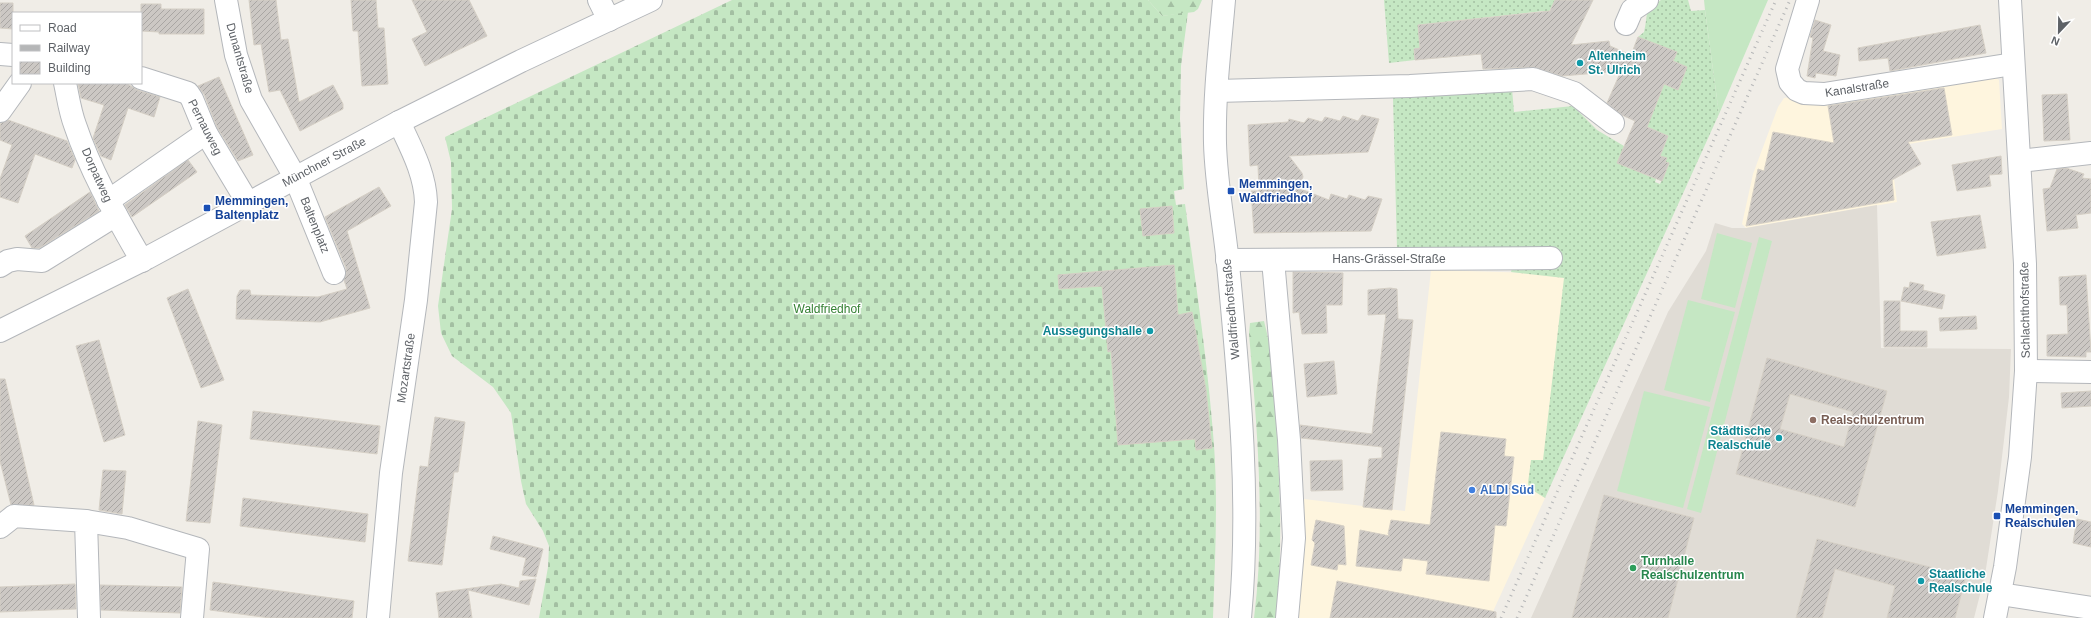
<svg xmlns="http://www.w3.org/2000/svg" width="2091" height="618" font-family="Helvetica,sans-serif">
<defs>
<pattern id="grass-dots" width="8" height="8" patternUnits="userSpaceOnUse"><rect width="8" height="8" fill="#c5e7c3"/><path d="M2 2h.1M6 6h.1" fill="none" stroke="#a3bfa2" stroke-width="1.8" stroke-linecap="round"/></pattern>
<pattern id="forest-firs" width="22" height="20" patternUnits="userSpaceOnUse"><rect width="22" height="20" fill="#c5e7c3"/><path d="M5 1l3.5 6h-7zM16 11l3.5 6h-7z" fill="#a3bfa2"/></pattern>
<pattern id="cemetery-stones" width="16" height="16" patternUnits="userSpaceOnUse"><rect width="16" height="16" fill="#c5e7c3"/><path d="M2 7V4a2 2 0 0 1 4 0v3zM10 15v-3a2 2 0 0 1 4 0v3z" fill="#a3bfa2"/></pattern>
<pattern id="building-hatch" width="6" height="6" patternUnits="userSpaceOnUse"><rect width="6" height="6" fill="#ccc8c4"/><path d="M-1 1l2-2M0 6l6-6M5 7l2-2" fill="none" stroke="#a9a6a3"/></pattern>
</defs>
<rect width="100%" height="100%" fill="#f0ede7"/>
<g fill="#fef5de">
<path d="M1991 75 1999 80 2002 129 1890 147 1897 202 1746 228 1742 224 1753 174 1778 107 1784 98Z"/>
<path d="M1431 270 1572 274 1545 498 1490 618H1295L1304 499 1405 511Z"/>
</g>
<path fill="#e0dcd5" d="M1877 205 1881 348 2011 349 2009 397 1998 491 1985 575 1974 618H1531L1668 312 1706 251 1715 223 1732 228H1746Z"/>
<g fill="url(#grass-dots)">
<path d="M1384 0H1555L1545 20 1543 11 1418 25 1420 48 1414 49 1415 60 1389 63Z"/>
<path d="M1661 0H1688L1691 11 1705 10 1719 114 1545 498 1529 488 1528 483 1531 460H1543L1564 278 1511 272 1512 268 1551 250 1535 247 1397 249 1393 98 1512 89 1514 112 1573 106 1597 130 1624 146 1618 163 1651 177 1652 174 1657 176 1655 182 1660 184 1669 164 1665 162 1666 158 1660 156 1668 136 1647 127 1664 84 1678 90 1687 67 1673 61 1676 52 1638 37 1644 32C1649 12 1642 13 1661 0Z"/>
</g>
<g fill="url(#forest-firs)">
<path d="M1148 0H1202L1198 9 1194 12 1162 16Z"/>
<path d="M1264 321C1273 354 1274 387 1276 421 1280 486 1283 553 1276 618H1254C1266 525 1257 427 1249 334L1250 323Z"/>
</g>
<path fill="url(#cemetery-stones)" d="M732 0H1148L1162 16 1188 12 1181 66 1180 119 1184 189 1174 191 1176 205 1185 204C1196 285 1208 365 1214 445 1218 502 1215 561 1213 618H539L548 567 549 546 543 531 526 504 521 481 511 413 493 387 452 356 441 333 438 306 452 209 451 162 445 137Z"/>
<g fill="#c5e7c3">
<path d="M1704 0H1768L1719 114 1705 10Z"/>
<path d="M1717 233 1752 243 1735 308 1701 299Z"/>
<path d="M1759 237 1772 241 1701 513 1687 509Z"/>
<path d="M1688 300 1735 312 1710 402 1664 390Z"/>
<path d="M1644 391 1710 407 1683 508 1617 491Z"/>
</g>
<g fill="url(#building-hatch)" stroke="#d5cfc5" fill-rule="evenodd">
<path d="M249 0H276L281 40 288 39 299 102 333 85 343 104V109L300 131 280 90 269 92 261 44 254 45Z"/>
<path d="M351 0H376L378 28H384L388 84 362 86 358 31H353Z"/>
<path d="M412 0H469L487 36 425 66 412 39 427 32Z"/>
<path d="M1555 0H1593L1571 45 1609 41 1610 46 1631 55 1638 37 1677 52 1673 61 1687 67 1678 90 1664 84 1647 127 1668 136 1660 156 1667 158 1665 162 1669 163 1662 181 1617 163 1635 121 1622 115 1607 103 1621 71 1562 76 1533 67 1483 69 1481 54 1415 60 1414 49 1420 48 1418 25 1550 11Z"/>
<path d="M0 3H13V29L0 28Z"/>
<path d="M141 4H161V9H204V34H159V32L141 31Z"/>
<path d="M1815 20 1831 25 1823 51 1840 55 1836 76 1816 73 1815 78 1807 76 1813 38 1810 37Z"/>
<path d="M1980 25 1986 53 1890 71 1888 58 1859 61 1858 48Z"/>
<path d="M219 77 253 155 238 161 217 127 204 94 198 86Z"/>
<path d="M78 83H126L137 90 160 97 154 117 128 108 111 160 101 156 93 138 104 105 81 98Z"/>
<path d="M1944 88 1952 135 1908 142 1921 164 1892 180 1894 200 1746 226 1758 169 1764 171 1773 132 1834 143 1828 106Z"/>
<path d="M2067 94 2070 140 2044 141 2042 95Z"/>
<path d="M1362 115 1379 119 1368 152 1289 156 1302 173 1303 177 1298 188 1329 200 1331 194 1347 199 1349 195 1365 200 1368 196 1382 199 1371 231 1254 233 1251 191H1259L1258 165 1250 166 1248 125 1288 122 1289 119 1304 123 1308 118 1322 122 1325 117 1340 121 1343 116 1358 121Z"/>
<path d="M8 120 67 141 75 160 72 168 35 154 18 203 0 197V179L12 145 0 140V126L1 123Z"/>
<path d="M2001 156 2002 174 1989 175 1991 186 1957 191 1952 165Z"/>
<path d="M188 160 197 172 132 217 125 205Z"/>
<path d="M2066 168 2084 174 2082 178 2091 179V213L2076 215 2078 228 2047 231 2043 189 2050 188 2057 169Z"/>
<path d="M379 187 391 206 347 231 370 308 320 322 236 319 237 296 240 290H250L251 295 318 297 347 289 344 280 346 274V268L325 217Z"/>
<path d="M90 192 99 211 39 248H32L25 236Z"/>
<path d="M1172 206 1174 233 1143 236 1140 209Z"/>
<path d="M1980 215 1986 248 1937 256 1931 222Z"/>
<path d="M1174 265 1178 315 1192 312 1206 390 1212 448 1196 450 1195 439 1118 445 1111 351 1108 352 1102 286 1059 289 1058 275Z"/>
<path d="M1293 272 1343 273 1342 305H1326L1327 333 1302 334 1299 312 1293 313Z"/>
<path d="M2086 275 2091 352H2086V357L2047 356V335L2068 334 2067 305H2060L2059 277Z"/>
<path d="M1910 282 1924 285 1923 290 1945 295 1942 309 1901 301 1904 287 1909 288Z"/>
<path d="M1390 288 1397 289 1398 319 1413 320 1392 510 1363 507 1369 459 1382 458V447L1301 438 1300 425 1372 434 1386 314 1368 315V290Z"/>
<path d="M188 289 224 380 201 388 167 298Z"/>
<path d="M1884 301H1900V331H1927V347H1884Z"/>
<path d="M1976 316 1977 329 1940 331 1939 318Z"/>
<path d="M99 340 125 435 104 442 76 346Z"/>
<path d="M1767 358 1887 391 1855 507 1736 474ZM1790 394 1853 412 1844 447 1780 429Z"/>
<path d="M1334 361 1337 394 1307 397 1304 364Z"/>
<path d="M0 379H5L34 505H11L0 461Z"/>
<path d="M2091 391V406L2062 408 2061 393Z"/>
<path d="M253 411 380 426 377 454 250 439Z"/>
<path d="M435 417 465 422 458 472H454L442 565 408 561 420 466 428 467Z"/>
<path d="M198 421 222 425 210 523 186 521Z"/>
<path d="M1441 432 1506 439 1504 456 1514 457 1506 526 1495 525 1489 581 1426 574 1428 561 1403 558 1401 571 1356 566 1360 530 1390 536 1388 534 1391 520 1430 525Z"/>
<path d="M1342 460 1343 490 1311 491 1310 461Z"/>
<path d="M103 470 126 471 122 514 99 510Z"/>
<path d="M1604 495 1694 518 1668 618H1572Z"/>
<path d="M243 498 368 514 365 542 240 526Z"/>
<path d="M2077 519 2091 522V547L2073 543Z"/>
<path d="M1316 520 1344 526 1346 565 1338 564 1337 570 1311 565 1315 543 1312 540Z"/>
<path d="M493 536 543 549 536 577 522 575 526 558 490 549Z"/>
<path d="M1817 539 1966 576 1955 618H1887L1895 586 1835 569 1822 618H1796Z"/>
<path d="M536 579 529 605 468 590 472 618H439L436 593 501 584 519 588 520 581Z"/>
<path d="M1337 581 1496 612V618H1330Z"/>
<path d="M213 582 354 601 352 618H270L210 610Z"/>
<path d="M75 584 76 609 0 612V587Z"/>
<path d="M100 585 182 587 180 613 101 610Z"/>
</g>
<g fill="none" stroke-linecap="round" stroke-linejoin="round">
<defs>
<g id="minor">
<path d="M226 0 236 55 251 100 295 177 334 273"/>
<path d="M599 0 609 20"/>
<path d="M1224 0C1220 47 1214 95 1215 143 1216 184 1224 223 1228 264 1239 381 1251 500 1240 618"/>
<path d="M1808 0 1787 69 1790 82 1797 90 1804 93 1824 94 2013 64"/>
<path d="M1626 24 1632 10 1647 0"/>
<path d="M0 54 13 55"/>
<path d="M141 78 188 93 192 99 206 133 248 203"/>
<path d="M65 83C68 97 70 112 75 125 91 173 117 217 142 261"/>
<path d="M1217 91 1410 86 1533 79 1574 93 1613 123"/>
<path d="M0 111 20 83"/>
<path d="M2020 161 2091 153"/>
<path d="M108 201 206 133"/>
<path d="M1227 260 1551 258"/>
<path d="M1273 260 1289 440 1294 538 1287 618"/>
<path d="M0 266 8 261 17 259 42 261 116 215"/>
<path d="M0 331 147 258 399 122 521 61 651 0"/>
<path d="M2026 371 2091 372"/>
<path d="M86 521 128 528 198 549 192 618"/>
<path d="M0 527 14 516 86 521 89 618"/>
<path d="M2000 594 2091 608"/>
<path d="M378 618 391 473 416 300 426 202C425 173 411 148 399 122"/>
<path d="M1995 618 2005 567 2020 457 2026 371 2025 264 2010 0"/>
</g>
</defs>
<use href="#minor" stroke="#b4b7bb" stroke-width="24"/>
<use href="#minor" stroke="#fff" stroke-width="22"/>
<g stroke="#b5b6b7" stroke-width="3" stroke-dasharray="1 5" stroke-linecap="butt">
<path d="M1501 618 1776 0"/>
<path d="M1517 618 1790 0"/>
</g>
</g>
<g fill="#0f9aa8" stroke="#fff" stroke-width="1.5">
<circle cx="1580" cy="63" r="4"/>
<circle cx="1150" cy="331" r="4"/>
<circle cx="1779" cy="438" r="4"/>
<circle cx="1921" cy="581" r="4"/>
</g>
<g fill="#1a4fb4" stroke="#fff" stroke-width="1.5">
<rect x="1227" y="187" width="8" height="8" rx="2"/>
<rect x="203" y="204" width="8" height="8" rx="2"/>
<rect x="1993" y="512" width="8" height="8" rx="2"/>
</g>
<circle fill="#8d6e63" stroke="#fff" stroke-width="1.5" cx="1813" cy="420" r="4"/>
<circle fill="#3f7fe0" stroke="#fff" stroke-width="1.5" cx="1472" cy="490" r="4"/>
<circle fill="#2e9e5b" stroke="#fff" stroke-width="1.5" cx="1633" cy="568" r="4"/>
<g text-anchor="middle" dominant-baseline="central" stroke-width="3" stroke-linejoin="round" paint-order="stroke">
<g font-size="12" font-weight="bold" fill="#0d838f" stroke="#fff" text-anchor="start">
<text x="1588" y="56">Altenheim<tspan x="1588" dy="14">St. Ulrich</tspan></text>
<text x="1142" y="331" text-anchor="end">Aussegungshalle</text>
<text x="1771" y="431" text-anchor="end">Städtische<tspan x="1771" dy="14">Realschule</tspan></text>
<text x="1929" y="574">Staatliche<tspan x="1929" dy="14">Realschule</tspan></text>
</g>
<g font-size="12" fill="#5e6267" stroke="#fff">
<text transform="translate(240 58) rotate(74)">Dunantstraße</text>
<text transform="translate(1857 88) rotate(-9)">Kanalstraße</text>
<text transform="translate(205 127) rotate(63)">Pernauweg</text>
<text transform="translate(324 162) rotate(-28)">Münchner Straße</text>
<text transform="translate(97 175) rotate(66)">Dorpatweg</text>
<text transform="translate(315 225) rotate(68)">Baltenplatz</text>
<text x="1389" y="259">Hans-Grässel-Straße</text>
<text transform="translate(1231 309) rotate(-95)">Waldfriedhofstraße</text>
<text transform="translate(2025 310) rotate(-91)">Schlachthofstraße</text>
<text transform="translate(406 368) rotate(-82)">Mozartstraße</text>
</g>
<g font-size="12" font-weight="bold" fill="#164399" stroke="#fff" text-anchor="start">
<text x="1239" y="184">Memmingen,<tspan x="1239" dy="14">Waldfriedhof</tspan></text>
<text x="215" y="201">Memmingen,<tspan x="215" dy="14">Baltenplatz</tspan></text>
<text x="2005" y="509">Memmingen,<tspan x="2005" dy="14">Realschulen</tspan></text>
</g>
<g font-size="12" fill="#348133" stroke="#fff">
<text x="827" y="309">Waldfriedhof</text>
</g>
<g font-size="12" font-weight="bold" fill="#785e54" stroke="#fff" text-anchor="start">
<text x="1821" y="420">Realschulzentrum</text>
</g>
<g font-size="12" font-weight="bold" fill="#366cbe" stroke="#fff" text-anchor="start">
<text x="1480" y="490">ALDI Süd</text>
</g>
<g font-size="12" font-weight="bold" fill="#27864d" stroke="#fff" text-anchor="start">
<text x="1641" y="561">Turnhalle<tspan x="1641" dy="14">Realschulzentrum</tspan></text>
</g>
</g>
<rect x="12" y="12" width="130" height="72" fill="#ffffff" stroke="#bfc0c2"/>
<rect x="20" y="25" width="20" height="6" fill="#ffffff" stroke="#bfc0c2"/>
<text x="48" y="32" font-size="12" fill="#5e6267">Road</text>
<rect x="20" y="45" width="20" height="6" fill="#b5b6b7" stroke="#bfc0c2"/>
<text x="48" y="52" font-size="12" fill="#5e6267">Railway</text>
<rect x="20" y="62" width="20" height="12" fill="url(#building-hatch)" stroke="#bfc0c2"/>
<text x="48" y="72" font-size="12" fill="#5e6267">Building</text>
<g transform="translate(2059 32) rotate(202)" stroke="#ffffff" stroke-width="3" paint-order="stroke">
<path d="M0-3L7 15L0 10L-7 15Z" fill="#5e6267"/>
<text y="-6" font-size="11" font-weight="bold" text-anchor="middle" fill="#5e6267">N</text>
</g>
</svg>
